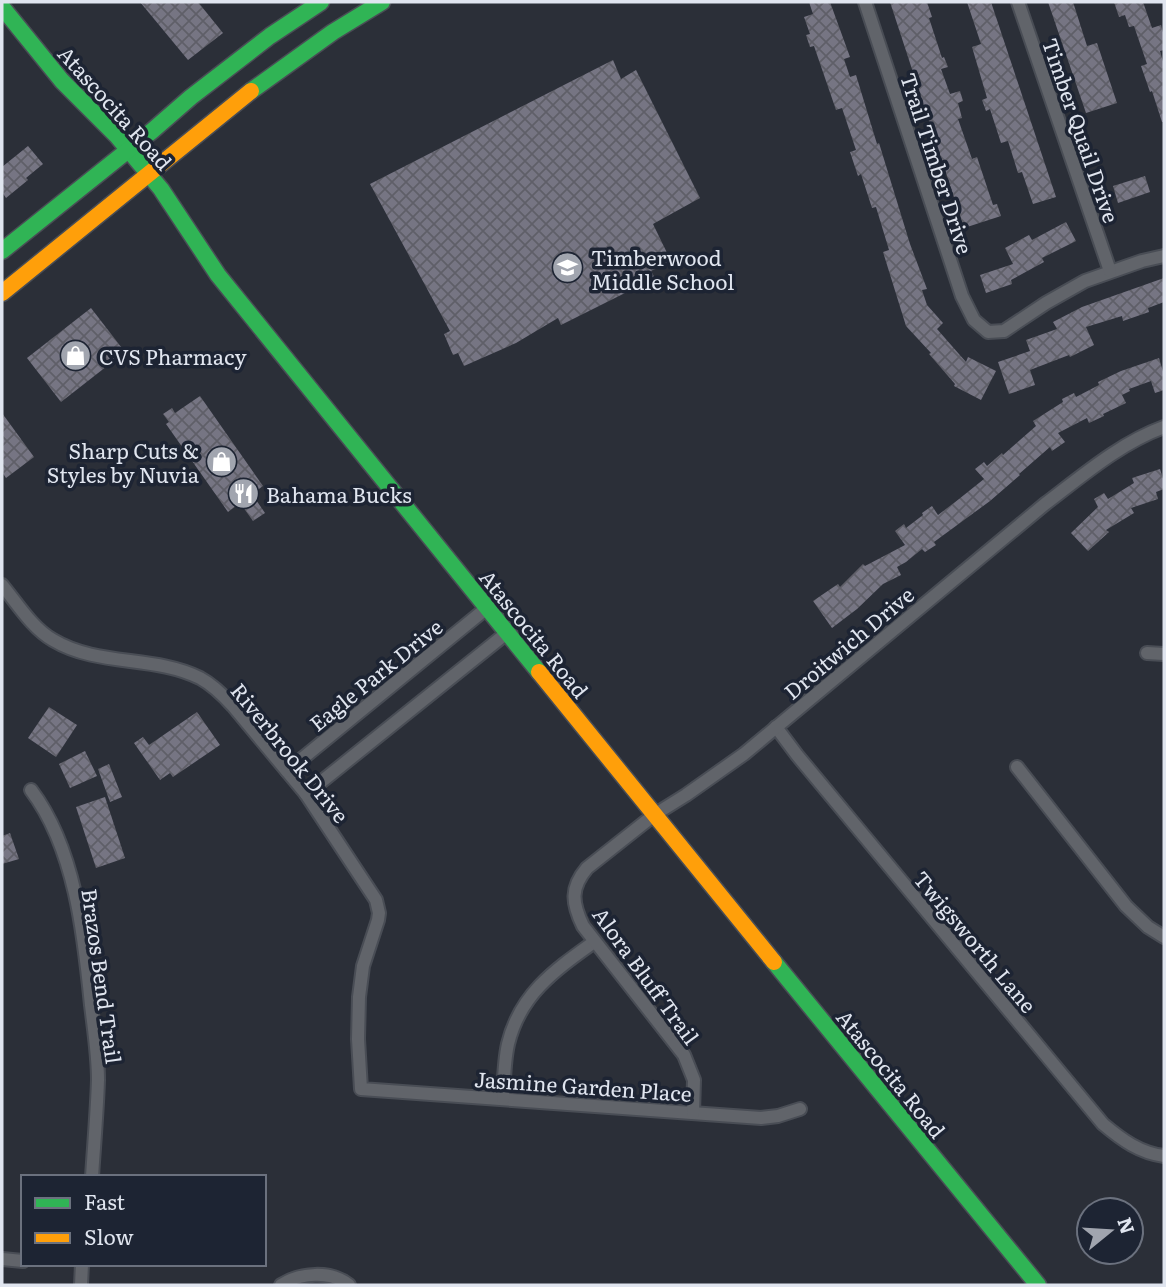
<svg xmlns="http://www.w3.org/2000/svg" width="1166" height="1287" font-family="Literata,serif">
<defs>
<pattern id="building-cross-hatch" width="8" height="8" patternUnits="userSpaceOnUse" patternTransform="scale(1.75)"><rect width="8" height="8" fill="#767583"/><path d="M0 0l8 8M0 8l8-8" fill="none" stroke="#5f5f68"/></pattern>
</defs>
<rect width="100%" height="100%" fill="#2b2f38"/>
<g fill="url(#building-cross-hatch)">
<path d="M140 2H198L223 33 188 60Z"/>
<path d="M809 2H830L850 57 844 59 850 77 856 75 877 144 879 143 910 244 927 289 922 290 927 305 943 323 937 329 966 362 968 357 996 371 981 400 954 386 955 384 929 354 931 353 906 326 883 252 889 250 876 207 872 208 861 174 858 176 850 152 856 150 842 108 836 110 814 46 810 47 806 35 810 34 804 17 813 14Z"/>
<path d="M890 2H927L932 17 929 18 942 58 944 57 948 67 941 69 950 94 960 91 963 101 958 103 962 118 958 119 972 159 977 157 993 205 997 204 1001 216 964 228Z"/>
<path d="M967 2H991L1056 197 1033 204 1022 172 1018 173 1008 141 1001 143 990 109 986 111 982 100 987 98 972 47 981 44Z"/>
<path d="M1048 2H1073L1087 46 1097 43 1117 103 1086 113Z"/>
<path d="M1114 2H1143L1152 28 1161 25 1164 36V50L1160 51 1164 65V122H1162L1152 91 1150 92 1141 66 1147 64 1134 26 1129 27 1125 15 1119 17Z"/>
<path d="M613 60 621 79 636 70 700 198 653 224 671 261 651 271 655 278 561 325 558 318 516 343 464 366 458 353 453 355 444 334 450 331 370 184Z"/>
<path d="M28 146 43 164 26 178 28 180 6 198 2 192V167Z"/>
<path d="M1145 176 1150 192 1118 203 1113 186Z"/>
<path d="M1066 222 1076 241 1042 258 1044 262 1011 280 1012 284 986 293 980 275 1013 264 1005 248 1029 235 1032 240Z"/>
<path d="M1164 278V302L1148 308 1149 312 1123 321 1122 316 1086 327 1094 345 1070 357 1069 355 1030 370 1035 385 1009 394 998 362 1030 351 1026 340 1057 329 1053 322 1082 307Z"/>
<path d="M91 308 125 352 61 402 27 358Z"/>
<path d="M1159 358 1164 375V390L1155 393 1151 381 1129 389 1130 391 1122 395 1126 403 1103 414 1104 416 1089 423 1087 418 1058 433 1065 442 1052 451 1050 447 1019 474 1020 475 990 501 934 542 936 545 925 552 922 549 906 562 897 567 901 575 883 584 857 609 832 628 813 601 838 584 840 587 863 564 865 566 905 545 895 531 904 524 906 528 923 515 922 513 932 506 938 515 959 499 984 479 975 469 984 462 987 466 1002 453 1003 455 1036 426 1033 421 1063 402 1062 399 1074 393 1076 397 1099 385 1098 382 1121 371Z"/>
<path d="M200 396 263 486 252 494 265 513 253 521 240 503 228 512 166 424 169 422 163 414 172 408 175 413Z"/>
<path d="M2 413 34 457 6 478 2 472Z"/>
<path d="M1160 469 1164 482V489L1156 492 1158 499 1131 508 1134 513 1106 530 1109 532 1088 551 1071 533 1098 507 1094 499 1104 493 1108 499 1134 483 1132 478Z"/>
<path d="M49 707 77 725 56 757 28 738Z"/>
<path d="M197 712 220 745 173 777 170 773 160 780 134 743 143 737 149 745Z"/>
<path d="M85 751 97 776 70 788 59 764Z"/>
<path d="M109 764 122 797 110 802 98 769Z"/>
<path d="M105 797 125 858 96 868 76 807Z"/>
<path d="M10 833 19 859 2 864V836Z"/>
</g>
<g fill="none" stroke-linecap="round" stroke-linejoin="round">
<defs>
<g id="street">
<path d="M865 2 962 296 974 320 988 332 1004 331 1046 303 1085 281 1142 261 1164 256"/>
<path d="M1018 2 1110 271"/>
<path d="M2 585C17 603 32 628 53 640 98 667 154 655 200 678 213 685 223 695 233 706L306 794 376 900 379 913 378 920 363 966 359 997 358 1039 361 1089 761 1118 778 1116 800 1109"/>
<path d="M1147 653 1164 654"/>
<path d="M776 727 797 755 1103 1124C1122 1140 1140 1153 1164 1156"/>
<path d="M1017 767 1126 906 1148 927 1164 937"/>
<path d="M287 771 488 607"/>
<path d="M31 790C75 848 84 935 91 1005 94 1030 98 1055 98 1080 97 1112 94 1145 92 1177"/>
<path d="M306 794 508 632"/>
<path d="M503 1099C504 1081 504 1062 508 1044 520 994 555 970 594 942"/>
<path d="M693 1113 694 1080 684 1055 583 926C572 903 570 888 587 868L654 815 686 795 744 754 1045 504C1082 476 1120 443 1164 427"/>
<path d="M2 1259 23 1261"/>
<path d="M81 1285 82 1264"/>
<path d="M281 1285C300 1273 330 1270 349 1285"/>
</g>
<g id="fast">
<path d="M2 7 62 81 116 135 161 189 218 275 539 672"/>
<path d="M251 91 333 32 382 2"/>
<path d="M2 251 152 131 191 97 270 36 321 2"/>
<path d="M774 962 1038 1285"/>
</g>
<g id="slow">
<path d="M2 293 251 91"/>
<path d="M539 672 774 962"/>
</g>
</defs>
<use href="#street" stroke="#494d55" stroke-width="16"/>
<use href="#fast" stroke="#494d55" stroke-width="19"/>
<use href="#slow" stroke="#494d55" stroke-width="19"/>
<use href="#street" stroke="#61646a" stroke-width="12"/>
<use href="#fast" stroke="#30b455" stroke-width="16"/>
<use href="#slow" stroke="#ff9f0a" stroke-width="16"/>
</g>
<defs>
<symbol id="school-disc" viewBox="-11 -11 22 22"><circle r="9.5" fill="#a1a5af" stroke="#1d2433"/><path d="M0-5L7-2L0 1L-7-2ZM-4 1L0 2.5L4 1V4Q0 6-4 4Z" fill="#fff"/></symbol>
<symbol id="shop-disc" viewBox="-11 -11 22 22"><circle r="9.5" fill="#a1a5af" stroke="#1d2433"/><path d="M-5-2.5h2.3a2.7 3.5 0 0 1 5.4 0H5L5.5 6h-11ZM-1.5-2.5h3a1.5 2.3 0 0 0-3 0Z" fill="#fff"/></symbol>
<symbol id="restaurant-disc" viewBox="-11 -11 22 22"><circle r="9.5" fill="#a1a5af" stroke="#1d2433"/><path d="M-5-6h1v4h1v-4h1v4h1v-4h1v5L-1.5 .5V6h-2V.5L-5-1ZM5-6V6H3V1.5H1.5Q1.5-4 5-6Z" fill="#fff"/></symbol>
</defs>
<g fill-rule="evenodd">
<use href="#school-disc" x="550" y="250" width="35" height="35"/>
<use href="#shop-disc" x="58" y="338" width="35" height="35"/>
<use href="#shop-disc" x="204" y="444" width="35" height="35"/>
<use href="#restaurant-disc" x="226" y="476" width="35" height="35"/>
</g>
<g text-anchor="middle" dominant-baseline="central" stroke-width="7" stroke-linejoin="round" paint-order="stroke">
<g font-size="21" fill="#e0e5ef" stroke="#1d2433">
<text transform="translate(116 107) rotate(48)">Atascocita Road</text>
<text transform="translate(1082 130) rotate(71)">Timber Quail Drive</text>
<text transform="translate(938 163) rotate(72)">Trail Timber Drive</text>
<text transform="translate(535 633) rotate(51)">Atascocita Road</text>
<text transform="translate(848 642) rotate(-40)">Droitwich Drive</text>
<text transform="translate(375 674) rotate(-39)">Eagle Park Drive</text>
<text transform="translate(291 752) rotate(51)">Riverbrook Drive</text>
<text transform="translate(976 941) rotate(50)">Twigsworth Lane</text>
<text transform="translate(647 975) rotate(54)">Alora Bluff Trail</text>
<text transform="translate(103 976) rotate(82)">Brazos Bend Trail</text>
<text transform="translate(892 1073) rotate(51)">Atascocita Road</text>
<text transform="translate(583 1085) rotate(4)">Jasmine Garden Place</text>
</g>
<g font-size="21" fill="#e0e5ef" stroke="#1d2433" text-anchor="start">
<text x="591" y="256">Timberwood<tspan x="591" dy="24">Middle School</tspan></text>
<text x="99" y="355">CVS Pharmacy</text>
<text x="199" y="449" text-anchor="end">Sharp Cuts &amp;<tspan x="199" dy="24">Styles by Nuvia</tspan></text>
<text x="266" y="493">Bahama Bucks</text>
</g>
</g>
<rect width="1166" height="1287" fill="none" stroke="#e0e5ef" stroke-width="7"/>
<rect x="21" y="1175" width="245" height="91" fill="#1d2433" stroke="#6b717e" stroke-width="2"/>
<rect x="35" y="1198" width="35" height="10" fill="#30b455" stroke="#6b717e" stroke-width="2"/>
<text x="84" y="1210" font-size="21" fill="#e0e5ef">Fast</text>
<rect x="35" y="1233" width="35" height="10" fill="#ff9f0a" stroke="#6b717e" stroke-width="2"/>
<text x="84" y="1245" font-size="21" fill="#e0e5ef">Slow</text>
<g transform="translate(1110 1231) rotate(72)"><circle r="33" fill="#1d2433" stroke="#6b717e" stroke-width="2"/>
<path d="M0-5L12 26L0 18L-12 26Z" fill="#a1a5af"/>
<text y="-10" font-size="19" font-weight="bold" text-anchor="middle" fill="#e0e5ef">N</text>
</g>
</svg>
